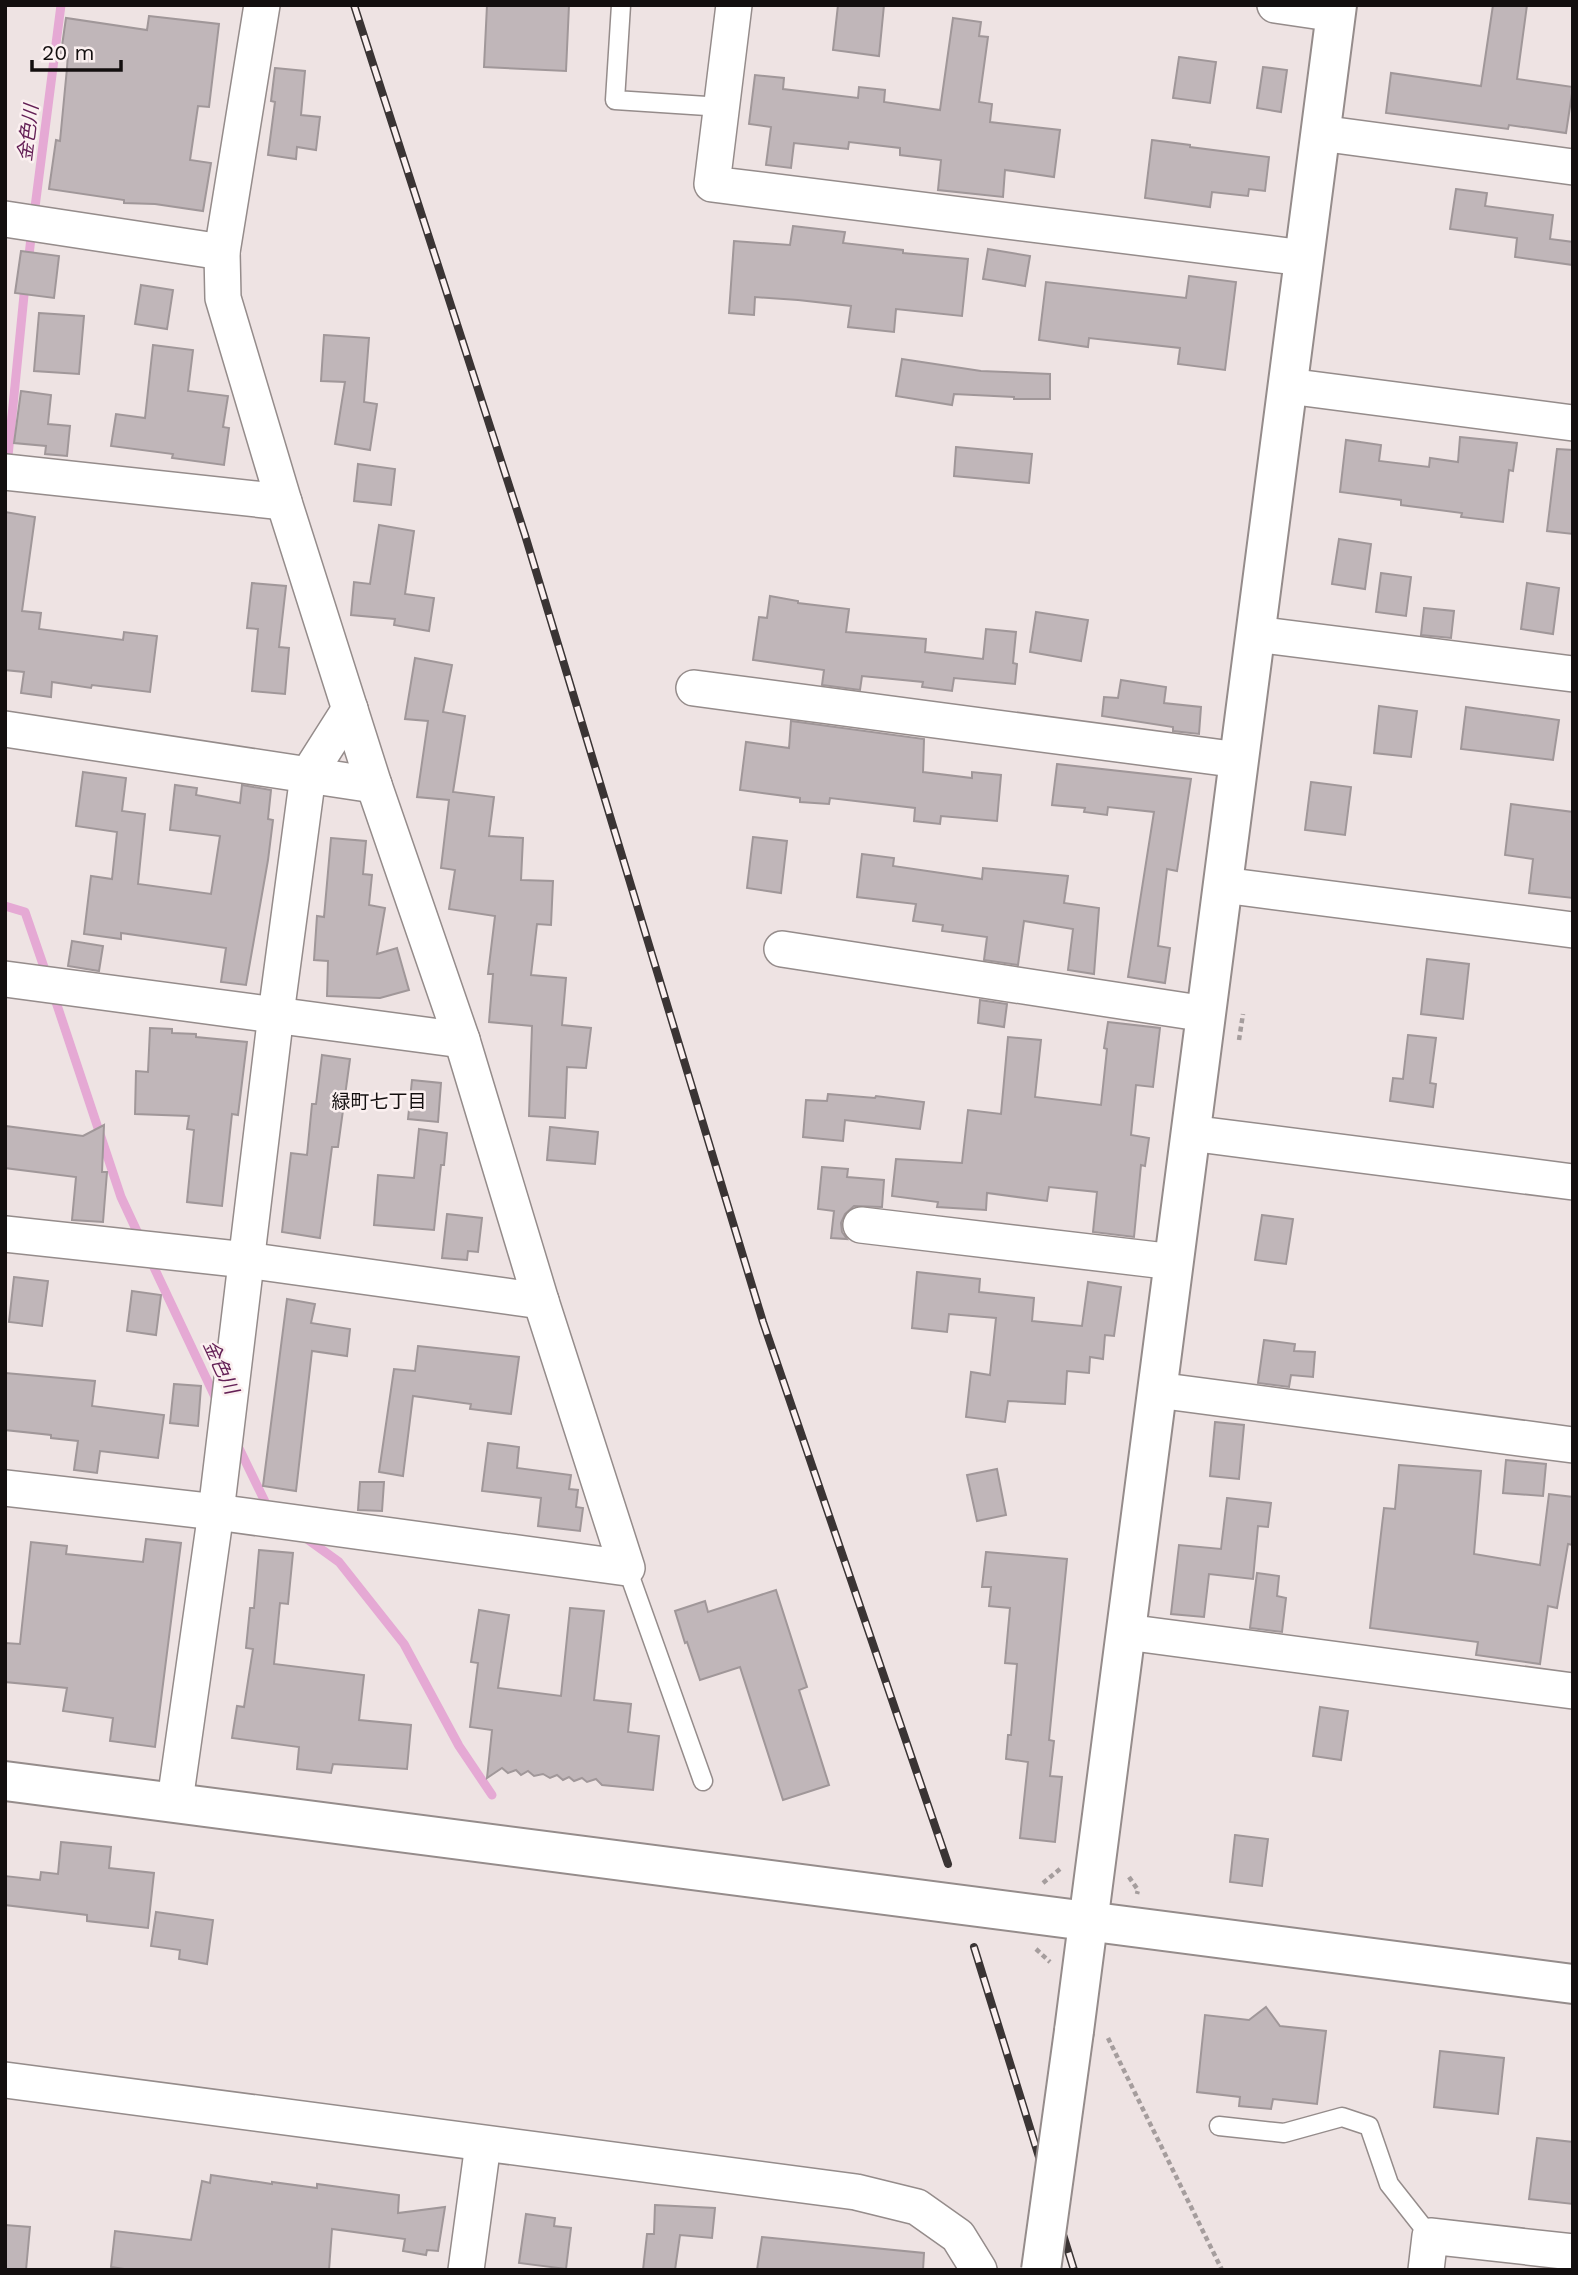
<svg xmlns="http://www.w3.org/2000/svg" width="1578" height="2275" font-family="'Work Sans','Noto Sans JP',sans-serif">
<rect width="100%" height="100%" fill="#eee3e3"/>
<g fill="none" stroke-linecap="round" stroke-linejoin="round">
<g stroke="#e5a9d4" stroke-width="9">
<path d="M34 215 61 5"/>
<path d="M28 264 32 229"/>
<path d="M7 466 25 285"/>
<path d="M5 906 25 912 47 976"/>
<path d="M53 993 121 1197 141 1240"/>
<path d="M150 1259 217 1401"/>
<path d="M236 1442 270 1512"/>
<path d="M303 1536 339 1562 404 1644 459 1746 492 1795"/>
</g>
</g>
<g fill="#c0b6b9" stroke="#a09799" stroke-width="2">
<path d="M487 5H569L566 71 484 67Z"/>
<path d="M838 5H884L879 56 833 50Z"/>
<path d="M1493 5H1527L1517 79 1573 87 1566 133 1509 125 1508 129 1386 113 1391 73 1481 86Z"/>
<path d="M149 16 219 24 209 107 198 106 190 160 211 163 203 211 155 204 124 203V200L49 189 56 140 60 141 67 68 68 54 61 53 66 18 147 30Z"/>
<path d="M953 18 981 22 979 36 988 37 979 102 992 104 990 122 1060 130 1054 177 1005 170 1003 197 938 190 941 160 900 155V148L849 142 848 149 794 143 791 168 766 165 771 127 749 124 755 75 784 78 783 89 858 98 859 87 885 90 884 102 940 110Z"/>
<path d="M1179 57 1216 62 1210 103 1173 98Z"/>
<path d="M1263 67 1287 70 1281 112 1257 108Z"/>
<path d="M275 68 305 71 301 115 320 117 316 150 297 147 296 159 268 155 275 102 271 101Z"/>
<path d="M1152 140 1190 145V147L1269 157 1265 191 1249 189 1248 196 1212 192 1210 207 1145 198Z"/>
<path d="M1456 189 1487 193 1485 206 1553 215 1550 239 1573 242V265L1515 257 1517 238 1450 229Z"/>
<path d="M793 226 845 232 843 243 903 250V253L968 259 962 316 896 309 894 332 848 327 851 306 798 300 755 297 754 315 729 313 734 241 790 245Z"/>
<path d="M988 249 1030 256 1025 286 983 279Z"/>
<path d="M21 251 59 256 54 298 15 293Z"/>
<path d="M1189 276 1236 282 1225 370 1178 364 1180 348 1089 338 1088 347 1039 340 1046 282 1186 298Z"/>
<path d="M141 285 173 290 167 329 135 324Z"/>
<path d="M39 313 84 316 79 374 34 371Z"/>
<path d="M324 335 369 338 364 402 377 404 370 450 335 444 345 382 321 381Z"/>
<path d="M153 345 193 350 188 391 228 396 223 427 229 428 224 465 172 458 173 454 111 446 116 414 145 418Z"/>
<path d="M902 359 981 371 1050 374V399H1014V397L954 394 952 405 896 396Z"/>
<path d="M21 391 51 395 48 424 70 426 67 456 45 454 46 446 14 443Z"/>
<path d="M1460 437 1517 443 1513 471 1509 470 1503 522 1461 517 1462 513 1401 505V500L1340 492 1346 440 1381 445 1379 461 1429 467 1430 458 1458 462Z"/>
<path d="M956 447 1032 454 1029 483 954 476Z"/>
<path d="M1557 449 1573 450V534L1547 531Z"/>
<path d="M358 464 395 469 391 505 354 501Z"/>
<path d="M5 512 35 517 22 611 41 613 39 629 123 640 124 632 157 636 150 692 92 685 91 688 52 682 51 697 21 693 24 672 5 670Z"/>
<path d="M379 525 414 531 405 594 434 598 429 631 394 625 395 619 351 615 354 582 370 584Z"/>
<path d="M1339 539 1371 544 1365 589 1332 584Z"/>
<path d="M1381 573 1411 577 1406 616 1376 612Z"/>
<path d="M252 583 286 586 279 647 289 648 285 694 252 691 258 629 247 628Z"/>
<path d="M1527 583 1559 588 1553 634 1521 629Z"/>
<path d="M770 596 798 601V603L849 609 846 632 926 639 925 652 983 659 986 629 1016 632 1013 663 1017 664 1015 684 954 678 952 691 922 687 923 682 862 676 860 690 822 685 824 670 753 660 759 617 767 618Z"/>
<path d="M1424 608 1454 611 1451 638 1421 635Z"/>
<path d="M1036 612 1088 620 1081 661 1030 652Z"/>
<path d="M415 658 452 665 443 712 465 716 453 792 494 797 489 836 523 838 521 880 553 881 551 925 537 924 531 975 566 978 562 1025 591 1028 586 1068 567 1067 565 1118 529 1116 532 1026 489 1022 493 974H488L495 916 449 909 455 870 441 868 449 800 417 797 428 721 405 719Z"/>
<path d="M1121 680 1166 687 1164 703 1201 707 1199 734 1173 731V727L1102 716 1104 697 1118 698Z"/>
<path d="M1379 706 1417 711 1411 757 1374 753Z"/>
<path d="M1466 707 1559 720 1553 760 1461 749Z"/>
<path d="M791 721 924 739 923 772 972 778V772L1001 775 997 821 941 816 940 824 914 821 915 808 830 798 829 804 800 802V798L740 790 746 742 789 748Z"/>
<path d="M1057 764 1191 779 1177 871 1167 869 1158 946 1170 948 1165 983 1128 977 1154 812 1108 807 1107 815 1084 812 1085 808 1052 805Z"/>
<path d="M83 772 126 778 122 811 145 814 138 884 211 894 220 836 170 830 175 785 197 788 196 795 240 803 242 785 271 790 268 819 273 820 268 860 246 985 221 982 226 948 121 933V939L84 934 91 876 112 879 117 832 76 826Z"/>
<path d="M1311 782 1351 787 1345 835 1305 830Z"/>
<path d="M1511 804 1573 812V898L1529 893 1533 859 1505 855Z"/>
<path d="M753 837 787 841 781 893 747 888Z"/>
<path d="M331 838 366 841 363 874 372 875 369 905 385 908 377 954 397 948 409 990 380 998 327 996 328 961 314 960 317 916 324 917Z"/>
<path d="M862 854 894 858 893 866 982 879 983 868 1068 876 1064 903 1099 908 1094 974 1068 970 1073 929 1024 921 1018 965 984 960 987 937 942 931 943 925 913 921 916 904 857 897Z"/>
<path d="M72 941 103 946 99 971 68 966Z"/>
<path d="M1427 959 1469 964 1463 1019 1421 1014Z"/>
<path d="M980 1000 1007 1004 1004 1027 978 1023Z"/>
<path d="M1108 1022 1160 1028 1153 1087 1136 1085 1131 1135 1149 1138 1145 1166 1141 1165 1134 1237 1093 1232 1097 1192 1049 1187 1047 1201 987 1193 986 1210 937 1207 938 1202 892 1196 896 1159 962 1163 968 1110 1001 1114 1008 1037 1041 1040 1035 1097 1101 1105 1107 1049 1104 1048Z"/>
<path d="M150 1028 172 1029V1033L196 1034V1037L247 1042 238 1115 232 1114 222 1206 187 1202 194 1130 187 1129 189 1116 135 1114 136 1071 148 1072Z"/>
<path d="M1408 1035 1436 1038 1430 1083 1436 1084 1433 1107 1390 1101 1393 1078 1403 1079Z"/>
<path d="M322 1055 350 1059 338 1147H332L320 1238 282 1232 291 1153 307 1155 312 1104H316Z"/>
<path d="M412 1080 441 1083 438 1122 408 1119Z"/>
<path d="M828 1094 875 1098 876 1096 924 1102 920 1129 845 1120 843 1141 803 1137 806 1100 827 1101Z"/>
<path d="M104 1125 102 1172H107L103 1222 72 1220 76 1177 5 1168V1126L83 1136Z"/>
<path d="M550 1127 598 1132 595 1164 547 1160Z"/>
<path d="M419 1129 447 1133 444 1165H441L434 1230 374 1225 378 1175 414 1178Z"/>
<path d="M822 1167 848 1169 847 1177 884 1180 882 1207 854 1206 845 1214 841 1223 842 1232 847 1239 831 1238 834 1211 818 1209Z"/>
<path d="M447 1214 482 1218 478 1252 468 1251 467 1260 442 1258Z"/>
<path d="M1262 1215 1293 1219 1286 1264 1255 1260Z"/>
<path d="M917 1272 980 1279 979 1292 1034 1298 1032 1321 1082 1326 1088 1282 1121 1287 1114 1336 1105 1335 1103 1359 1090 1357 1089 1373 1067 1371 1065 1404 1008 1401 1005 1422 966 1417 971 1372 990 1375 996 1318 949 1314 947 1332 912 1328Z"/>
<path d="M14 1277 48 1281 42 1326 9 1322Z"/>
<path d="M132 1291 161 1295 156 1335 127 1331Z"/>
<path d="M287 1299 315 1304 311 1323 350 1329 347 1356 312 1351 296 1491 263 1486Z"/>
<path d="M1264 1340 1295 1344 1294 1351 1315 1352 1313 1377 1291 1375 1289 1387 1258 1383Z"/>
<path d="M418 1346 519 1357 511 1414 470 1409 471 1404 413 1396 403 1476 379 1472 394 1369 415 1371Z"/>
<path d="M5 1373 95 1381 92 1406 164 1415 158 1458 100 1451 97 1473 74 1470 78 1441 51 1438V1435L5 1430Z"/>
<path d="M174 1384 201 1386 198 1426 170 1423Z"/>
<path d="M1215 1422 1244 1425 1239 1479 1210 1476Z"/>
<path d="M488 1443 519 1447 517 1468 571 1475 569 1489 578 1490 576 1507 583 1508 580 1531 538 1526 541 1498 482 1491Z"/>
<path d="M1506 1460 1546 1464 1543 1496 1503 1493Z"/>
<path d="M1399 1465 1481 1471 1474 1554 1540 1565 1549 1494 1573 1497V1545L1568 1544 1557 1608 1548 1606 1540 1664 1476 1655 1478 1642 1370 1628 1384 1508 1395 1509Z"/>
<path d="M997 1469 1006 1515 977 1521 967 1475Z"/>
<path d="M360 1482H384L382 1511 358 1510Z"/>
<path d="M1227 1498 1271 1503 1268 1527 1258 1526 1253 1579 1209 1574 1204 1617 1171 1614 1179 1545 1221 1549Z"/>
<path d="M146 1539 181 1543 155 1747 110 1741 113 1718 63 1711 67 1688 5 1682V1643L20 1644 31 1542 67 1546 66 1554 143 1562Z"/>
<path d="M259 1550 293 1553 288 1604 280 1603 274 1664 364 1675 359 1720 411 1725 407 1769 333 1764 331 1773 297 1769 299 1747 232 1738 237 1706 244 1707 253 1649 246 1648 250 1608H254Z"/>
<path d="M986 1552 1067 1559 1049 1740 1054 1741 1050 1776 1062 1777 1055 1842 1020 1838 1028 1762 1006 1759 1008 1735H1011L1017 1664 1005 1663 1010 1608 989 1606 991 1587H982Z"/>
<path d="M1257 1573 1279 1576 1277 1596 1286 1598 1282 1632 1250 1628Z"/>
<path d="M776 1590 807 1687 799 1690 829 1785 783 1800 740 1667 700 1680 687 1642 685 1643 675 1611 705 1601 708 1612Z"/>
<path d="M570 1608 604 1611 594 1700 631 1704 628 1732 659 1736 653 1790 602 1785 596 1779 587 1782 582 1778 574 1781 569 1777 563 1780 557 1775 550 1778 543 1774 534 1776 528 1771 521 1775 516 1770 508 1773 502 1768 487 1778 492 1730 470 1727 478 1663 471 1662 479 1610 509 1615 498 1688 561 1696Z"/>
<path d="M1320 1707 1348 1711 1341 1760 1313 1756Z"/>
<path d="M1235 1835 1268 1839 1262 1886 1230 1882Z"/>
<path d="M61 1842 111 1847 109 1868 154 1873 148 1928 87 1921V1915L5 1905V1876L40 1880 41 1872 58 1874Z"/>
<path d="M156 1912 213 1920 207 1964 179 1959 180 1950 151 1946Z"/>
<path d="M1266 2007 1280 2026 1326 2031 1317 2104 1273 2099 1271 2109 1239 2106 1240 2097 1197 2092 1205 2015 1249 2020Z"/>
<path d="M1440 2051 1504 2058 1498 2114 1434 2107Z"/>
<path d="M1537 2138 1573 2142V2204L1529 2199Z"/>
<path d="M211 2175 272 2184V2182L317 2188V2184L399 2195 398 2213 445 2207 438 2251 427 2250 426 2255 403 2251 405 2239 332 2229 329 2270H131L111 2267 115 2231 191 2240 202 2181 210 2183Z"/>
<path d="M655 2205 715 2208 712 2238 680 2235 675 2270H643L647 2234H654Z"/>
<path d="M526 2214 555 2218 554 2226 571 2228 566 2269 519 2263Z"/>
<path d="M5 2225 30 2227 26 2270H5Z"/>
<path d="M762 2237 924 2253 923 2270H757Z"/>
</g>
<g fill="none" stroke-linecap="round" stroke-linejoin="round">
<defs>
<g id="lane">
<path d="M621 5 615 100 722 107"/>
<path d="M627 1568 703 1781"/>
<path d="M1219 2126 1284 2133 1342 2117 1369 2126 1389 2184 1430 2236"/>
</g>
<g id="street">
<path d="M734 5 712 184 1304 258"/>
<path d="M1275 5 1336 14"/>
<path d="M1320 133 1573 167"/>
<path d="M5 219 222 252"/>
<path d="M1288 386 1573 423"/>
<path d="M5 472 284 502"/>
<path d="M1255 634 1573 674"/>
<path d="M694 688 1239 760"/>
<path d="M5 729 374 785"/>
<path d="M1223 885 1573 930"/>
<path d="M782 949 1206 1014"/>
<path d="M5 979 462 1040"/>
<path d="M1190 1133 1573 1182"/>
<path d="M861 1225 1174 1262"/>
<path d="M5 1234 246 1260 541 1301"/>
<path d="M1157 1390 1573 1445"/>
<path d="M5 1488 216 1512 627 1568 541 1301 462 1040 374 785 284 502 223 298 222 252 262 5"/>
<path d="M1126 1632 1573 1691"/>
<path d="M175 1801 216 1512 276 1014 308 775 350 709"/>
<path d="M5 2080 856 2192 917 2207 958 2236 979 2270"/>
<path d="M466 2270 483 2144"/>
<path d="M1426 2270 1430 2236 1573 2252"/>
</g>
<g id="secondary">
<path d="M5 1781 1573 1984"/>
<path d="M1074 2031 1337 5"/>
</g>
</defs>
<use href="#lane" stroke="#958c8b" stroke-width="21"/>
<use href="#street" stroke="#958c8b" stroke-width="38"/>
<use href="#secondary" stroke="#958c8b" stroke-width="42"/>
<g stroke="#a59d9d" stroke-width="4.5" stroke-dasharray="5 3.5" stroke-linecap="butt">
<path d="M1239 1040 1243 1014"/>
<path d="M1129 1877 1138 1890 1137 1894"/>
<path d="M1043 1883 1060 1869"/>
<path d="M1036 1949 1050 1962"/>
<path d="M1108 2038 1222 2270"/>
</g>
<use href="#lane" stroke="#fff" stroke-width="18"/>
<use href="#street" stroke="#fff" stroke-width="35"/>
<use href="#secondary" stroke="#fff" stroke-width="38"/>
<defs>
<g id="rail">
<path d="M354 5 525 535 763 1322 948 1864"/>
<path d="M974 1947 1074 2270"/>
</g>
</defs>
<use href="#rail" stroke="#3a3434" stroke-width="8"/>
<use href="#rail" stroke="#fbf0f0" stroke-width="5" stroke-dasharray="16" stroke-linecap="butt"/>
<defs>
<path id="secondary-bridge" d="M1041 2270 1074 2031"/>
</defs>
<use href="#secondary-bridge" stroke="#958c8b" stroke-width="42" stroke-linecap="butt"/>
<use href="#secondary-bridge" stroke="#fff" stroke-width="38"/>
</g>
<g text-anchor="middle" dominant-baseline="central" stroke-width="5" stroke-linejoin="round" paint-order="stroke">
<g font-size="19" font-style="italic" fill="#642056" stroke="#fbf0f0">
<text transform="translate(28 133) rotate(-83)">金色川</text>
<text transform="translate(221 1367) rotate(65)">金色川</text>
</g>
<g font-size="19" fill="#130f0f" stroke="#fbf0f0">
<text x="379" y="1101">緑町七丁目</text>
</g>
</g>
<rect width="1578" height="2275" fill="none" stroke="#130f0f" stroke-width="14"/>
<path d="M32 60v10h89v-10" fill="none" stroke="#130f0f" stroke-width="3.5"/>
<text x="42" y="60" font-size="21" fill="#130f0f" stroke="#fbf0f0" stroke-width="5" paint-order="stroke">20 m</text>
</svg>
